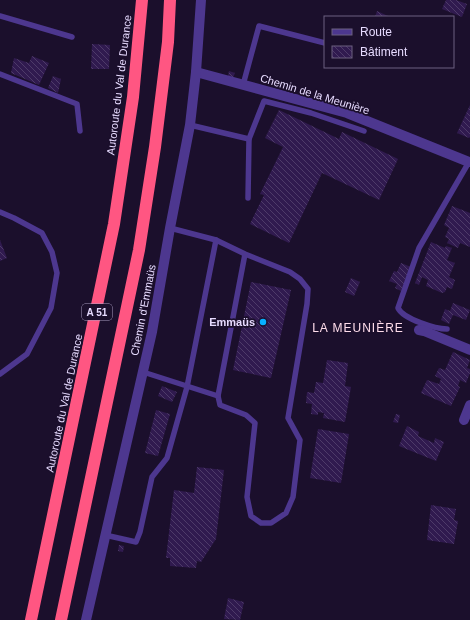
<svg xmlns="http://www.w3.org/2000/svg" width="470" height="620" font-family="Helvetica,sans-serif">
<defs>
<pattern id="building-back-hatch" width="6" height="6" patternUnits="userSpaceOnUse"><rect width="6" height="6" fill="#301a4f"/><path d="M-1 5l2 2M0 0l6 6M5-1l2 2" fill="none" stroke="#4e3b69"/></pattern>
</defs>
<rect width="100%" height="100%" fill="#1b0f2c"/>
<g fill="url(#building-back-hatch)">
<path d="M446 0H456L467 4 462 17 442 9Z"/>
<path d="M377 11 390 17H375Z"/>
<path d="M92 44 110 45 109 69H91Z"/>
<path d="M32 56 49 63 39 85 11 73 14 58 29 63Z"/>
<path d="M229 71 235 73 233 78 228 76Z"/>
<path d="M53 76 61 79 58 93 48 88Z"/>
<path d="M470 105V137L469 138 457 133Z"/>
<path d="M279 110 339 139 342 132 398 159 379 200 322 173 289 243 250 224 264 195 260 194 283 147 265 138Z"/>
<path d="M452 206 470 213V247L460 243 458 248 447 243 449 239 445 237 449 228 444 225Z"/>
<path d="M0 240 7 258 0 261Z"/>
<path d="M431 242 445 248 446 246 452 248 447 260 455 263 449 277 455 280 452 289 447 287 445 292 442 293 426 286 428 280 422 277 419 285 415 283Z"/>
<path d="M401 263 411 267 401 291 395 288 397 284 389 281 394 271 397 272Z"/>
<path d="M351 278 360 282 354 296 345 292Z"/>
<path d="M251 282 291 290 271 378 233 370Z"/>
<path d="M453 303 470 310 466 320 453 315 449 324 441 320 445 309 450 311Z"/>
<path d="M453 352 470 360 467 368 470 369V373L466 383 460 380 458 386 460 387 451 406 421 393 427 380 439 384 441 379 435 376 439 368 445 370Z"/>
<path d="M327 360 348 363 345 386 351 387 345 422 323 418 324 413 318 412V415L311 414 312 404 306 403 307 392 314 393 316 382 323 383Z"/>
<path d="M162 386 177 392 172 402 158 396Z"/>
<path d="M156 410 170 414 158 456 145 453Z"/>
<path d="M396 414 400 415 398 423 393 422Z"/>
<path d="M407 426 419 432 418 436 434 443 435 438 444 442 436 461 399 446Z"/>
<path d="M318 429 349 434 341 483 310 478Z"/>
<path d="M197 467 224 470 216 539 201 562 197 561 196 568 170 566V558H166L174 490 194 493Z"/>
<path d="M431 505 456 509 454 520 458 521 454 544 427 540Z"/>
<path d="M119 545 124 546 123 552 118 551Z"/>
<path d="M228 598 244 602 240 620 224 619Z"/>
</g>
<g fill="none" stroke-linecap="round" stroke-linejoin="round">
<g stroke="#4d378f" stroke-width="5.5">
<path d="M0 16 72 37"/>
<path d="M0 74 77 104 80 131"/>
<path d="M243 85 259 26 325 43"/>
<path d="M190 125 249 139"/>
<path d="M248 198 249 139 264 101 311 113 364 131"/>
<path d="M0 212 14 218 42 233 52 252 57 273 51 308 27 354 0 374"/>
<path d="M170 228 216 240 245 254 290 272 300 279 308 289 307 304 288 418 300 440 293 497 286 513 271 523H261L251 516 247 497 255 423 246 415 220 405 218 396 245 254"/>
<path d="M447 329C436 329 403 319 398 308L419 248 469 162"/>
<path d="M143 372 218 396"/>
<path d="M105 535 136 542 140 532 152 477 167 458 187 387 216 240"/>
</g>
<g stroke="#4d378f" stroke-width="10">
<path d="M196 72 347 113 469 162"/>
<path d="M419 330 424 331 470 350"/>
<path d="M464 420 470 405"/>
</g>
<path stroke="#4d378f" stroke-width="10" d="M86 620 152 332 170 228 190 125 196 72 201 0"/>
<g stroke="#ff5682" stroke-width="12">
<path d="M31 620 114 224 133 97 142 0"/>
<path d="M61 620 139 250 155 147 168 42 170 0"/>
</g>
</g>
<circle fill="#07b0ff" stroke="#1b0f2c" stroke-width="1.5" cx="263" cy="322" r="4"/>
<g text-anchor="middle" dominant-baseline="central" stroke-width="3.5" stroke-linejoin="round" paint-order="stroke">
<rect fill="#1b0f2c" stroke="#aa9ec0" stroke-width="1" x="82" y="304" width="30" height="16" rx="3"/>
<g font-size="10" font-weight="bold" fill="#e7dbff">
<text x="97" y="312">A 51</text>
</g>
<g font-size="11" fill="#e7dbff" stroke="#1b0f2c">
<text transform="translate(119 85) rotate(-83)">Autoroute du Val de Durance</text>
<text transform="translate(315 94) rotate(17)">Chemin de la Meunière</text>
<text transform="translate(143 310) rotate(-79)">Chemin d'Emmaüs</text>
<text transform="translate(64 403) rotate(-78)">Autoroute du Val de Durance</text>
</g>
<g font-size="11" font-weight="bold" fill="#e7dbff" stroke="#1b0f2c" text-anchor="end">
<text x="255" y="322">Emmaüs</text>
</g>
<g font-size="12" letter-spacing="1" fill="#ffddeb" stroke="#1b0f2c">
<text x="358" y="328">LA MEUNIÈRE</text>
</g>
</g>
<rect x="324" y="16" width="130" height="52" fill="#1b0f2c" stroke="#6d6180"/>
<rect x="332" y="29" width="20" height="6" fill="#4d378f" stroke="#6d6180"/>
<text x="360" y="36" font-size="12" fill="#e7dbff">Route</text>
<rect x="332" y="46" width="20" height="12" fill="url(#building-back-hatch)" stroke="#6d6180"/>
<text x="360" y="56" font-size="12" fill="#e7dbff">Bâtiment</text>
</svg>
